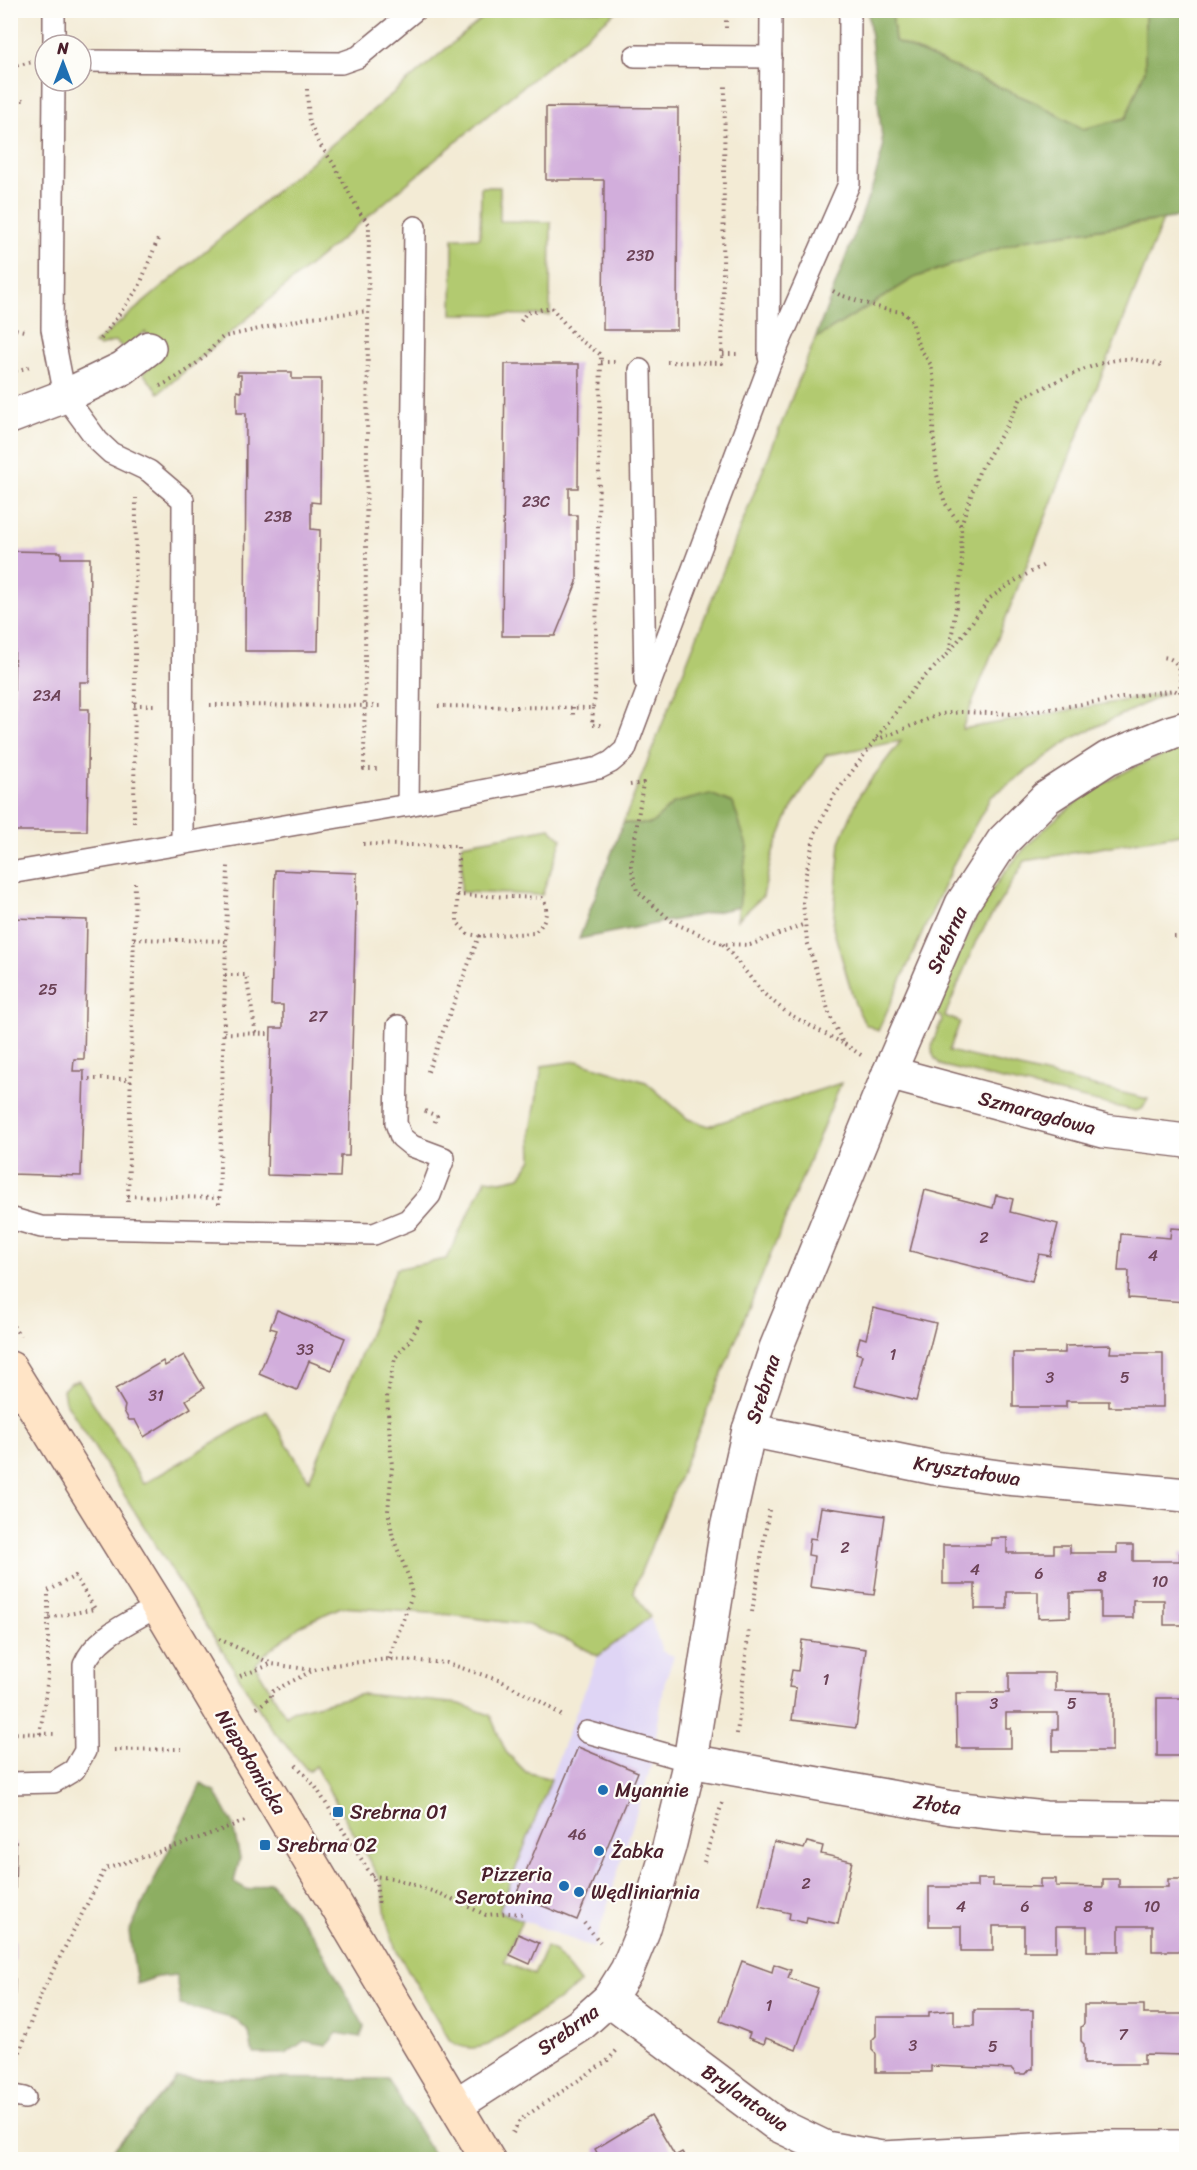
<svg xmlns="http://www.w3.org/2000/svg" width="1197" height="2170" font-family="Sriracha,sans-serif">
<rect width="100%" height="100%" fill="#fdfcf7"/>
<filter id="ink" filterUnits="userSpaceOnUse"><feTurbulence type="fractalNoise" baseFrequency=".0167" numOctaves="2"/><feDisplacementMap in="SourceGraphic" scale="12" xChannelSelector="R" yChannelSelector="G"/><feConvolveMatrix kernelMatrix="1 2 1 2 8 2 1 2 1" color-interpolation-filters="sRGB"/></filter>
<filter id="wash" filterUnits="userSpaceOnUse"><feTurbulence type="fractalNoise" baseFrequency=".008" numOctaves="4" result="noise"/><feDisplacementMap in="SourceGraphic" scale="24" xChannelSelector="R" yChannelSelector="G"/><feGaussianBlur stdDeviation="1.35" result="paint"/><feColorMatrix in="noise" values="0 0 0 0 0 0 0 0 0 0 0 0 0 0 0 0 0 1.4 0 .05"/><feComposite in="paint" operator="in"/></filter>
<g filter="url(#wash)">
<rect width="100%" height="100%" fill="#f3ebd5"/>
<path fill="#dfd5f5" d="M651 1619 662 1651 674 1656 665 1681 651 1766 594 1948 499 1911 598 1656 638 1624Z"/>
<g fill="#b2ca6f" stroke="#7e744d" stroke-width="1.5">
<path d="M491 11H617L500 105 159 393 143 373 164 355 145 332 124 349 116 341 100 346 94 344Z"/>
<path d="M892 11H1147L1145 15V70L1126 118 1083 129 1036 103 895 41Z"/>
<path d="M481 187H500V221L551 222 550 315 452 314 453 238H480Z"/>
<path d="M1163 220 962 729 1167 693 1071 739 991 797 955 861 878 1031 865 1024 855 1004 833 928 840 842 860 794 901 741 826 755 791 809 772 855 763 896 737 920 747 846 674 803 651 824 623 823 815 339 914 278 1023 240Z"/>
<path d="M1186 748V833L1025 861 976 941 945 1016 960 1022 949 1051 1148 1099 1143 1108 1136 1111 943 1066C923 1054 935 1037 942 1020L941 1017 933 1013C948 978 962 943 980 910 1016 845 1080 790 1148 761 1160 756 1174 752 1186 748Z"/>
<path d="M550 828 562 839 542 895 461 892 462 844Z"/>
<path d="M577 1061 646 1082 688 1119 709 1126 841 1083 633 1591 650 1617 598 1656 572 1642 528 1625 443 1614 341 1607 303 1624 266 1653 255 1665 286 1716 292 1711 363 1694 460 1704 490 1715 506 1752 526 1772 551 1779 499 1911 522 1920 504 1962 534 1975 546 1947 555 1951 580 1983 563 1997 488 2045C474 2049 463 2050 450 2041L396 1950 386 1918 382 1883 315 1766 309 1771 307 1770 271 1728 65 1401 63 1390 70 1383 79 1380 144 1484 267 1411 309 1480 396 1269 446 1259 486 1179 501 1181 520 1177 532 1159 531 1131 542 1066Z"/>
</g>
<g fill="#8dae62" stroke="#6c6646" stroke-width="1.5">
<path d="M868 11H892L895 41 1036 103 1083 129 1126 118 1145 70V15L1147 11H1186V216L1023 240 914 278 815 339 874 182 883 148Z"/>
<path d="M710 794 733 803 747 846 739 907 579 939 623 823 651 824 674 803Z"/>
<path d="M201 1784 215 1791 232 1822 240 1858 234 1882 248 1890 270 1882 314 1936 364 2026 361 2037 337 2033 327 2045 304 2041 286 2054H253L249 2032 235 2019 180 2005 176 1975 157 1977 137 1984 129 1932Z"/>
<path d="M177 2078 388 2079 436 2159H105Z"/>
</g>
<g id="blocks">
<g fill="#d2aedc">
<path d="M546 107 678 108 677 330H603L604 180H546Z"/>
<path d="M505 364H579L578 488H569V515H577V582L555 636H502Z"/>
<path d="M238 372H292V379H321L320 503 311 502V529L320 530 318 651H245L246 413H237V391L241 392V375H237Z"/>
<path d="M10 551 61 552V558H90L89 682H80V709H89L87 831H13L15 592H10Z"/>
<path d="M275 870 357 873 349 1156H341L340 1177 267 1175 271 1028H283V1005H271Z"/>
<path d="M10 918 87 920 84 1059H74L73 1071H84L81 1176 10 1174Z"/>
<path d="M925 1190 993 1208 996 1195 1013 1199 1010 1212 1058 1224 1050 1256 1039 1254 1032 1281 910 1251Z"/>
<path d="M1171 1228 1186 1229V1302L1128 1298 1129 1271H1118L1121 1234 1170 1238Z"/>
<path d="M873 1308 936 1323 916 1401 854 1386 862 1355 856 1353 860 1337 866 1339Z"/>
<path d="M277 1310 345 1338 332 1370 309 1361 297 1390 259 1374 277 1330 270 1328Z"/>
<path d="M1111 1345 1110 1353H1163V1407H1109V1401H1066V1407H1013V1353H1065V1346Z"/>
<path d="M184 1355 204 1388 186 1400 191 1408 144 1437 135 1420H129L124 1411 125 1406 115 1389 163 1361 165 1366Z"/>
<path d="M821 1507 885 1516 874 1595 810 1587 814 1556 808 1555 810 1538 816 1539Z"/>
<path d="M991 1538H1007V1553H1054V1545H1070V1553H1117V1545H1133V1561H1180V1553H1186V1625H1164V1600H1133V1618H1101V1592L1070 1593V1617L1038 1618V1592H1007V1609H975V1584H943V1545H991Z"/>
<path d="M802 1640 866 1649 856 1728 792 1720 796 1688 789 1687 792 1670 798 1671Z"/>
<path d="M1009 1673H1055V1691L1112 1692V1751H1053V1729H1058V1713H1006V1728H1011V1748H957L956 1693H1009Z"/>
<rect x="1157" y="1698" width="29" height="58"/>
<path d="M578 1747 638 1772 577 1920 516 1895Z"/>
<path d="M10 1842H16L15 1892H10Z"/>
<path d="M774 1842 804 1849 807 1842 823 1846 821 1854 852 1861 838 1924 807 1917 806 1923 789 1919 790 1913 759 1906Z"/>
<path d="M977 1879H993V1886L1040 1887V1879H1056V1886L1103 1887V1879H1119V1887H1168V1879H1186V1951H1152V1926H1119V1951H1087V1926H1056V1951H1024V1926H993V1951H961V1926H929V1887H977Z"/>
<path d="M518 1934 539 1943 530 1964 510 1955Z"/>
<rect x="10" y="1941" width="5" height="20"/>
<path d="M742 1961 772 1972 774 1964 791 1970 788 1978 818 1988 796 2050 766 2038 764 2044 748 2038 750 2033 720 2021Z"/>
<path d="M10 1979H15L14 2012H10Z"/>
<path d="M1084 2005H1144V2014H1186V2055L1144 2054V2064H1084V2044L1081 2041V2027L1084 2024Z"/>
<path d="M954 2010V2026H974V2010H1033V2069H1030L1026 2074H1016L1012 2069 931 2066V2072H876V2054L872 2050V2040L876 2036V2017H929V2012Z"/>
<path d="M651 2115 675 2156 682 2152 687 2160H601L595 2149Z"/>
</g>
</g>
</g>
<g filter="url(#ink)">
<use href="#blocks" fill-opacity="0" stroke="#856666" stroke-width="1.5"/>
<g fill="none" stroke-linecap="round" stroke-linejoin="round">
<defs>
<g id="service">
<path d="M54 45V10"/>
<path d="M635 56 771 57"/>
<path d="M81 61 341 63 358 57 415 10"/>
<path d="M54 81 52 329 65 396 98 441 111 453 149 471 183 500 182 843"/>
<path d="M769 357 771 10"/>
<path d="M640 370 645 681"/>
<path d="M408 805 415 227"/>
<path d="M10 873 408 805 599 768 611 762 625 750 769 366 849 184 850 10"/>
<path d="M10 1218 41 1227 374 1234 408 1220 430 1195 444 1158 412 1146 401 1137 396 1123 398 1026"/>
<path d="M587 1732 690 1761"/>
<path d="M10 1783 54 1782 74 1770 85 1751 84 1665C96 1635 132 1622 158 1606"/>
<path d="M10 2095 25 2098"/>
</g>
<g id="minor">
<path d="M10 417 65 396 123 368 149 348"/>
<path d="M889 1073 1104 1131 1186 1141"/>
<path d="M749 1430 935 1468 1006 1478 1186 1495"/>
<path d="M690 1761 952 1808 1045 1818 1186 1820"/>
<path d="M609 1999 776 2124 826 2148 882 2158 1089 2147H1186"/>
<path d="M456 2105 579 2026 609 1999 627 1970 643 1931 669 1847 690 1761 727 1528 749 1430 776 1348 889 1073 962 904 1003 841 1046 798 1108 758 1172 732 1186 728"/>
</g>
<path id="secondary" d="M10 1368 158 1606 488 2160"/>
</defs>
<use href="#service" stroke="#856666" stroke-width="24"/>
<use href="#minor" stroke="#856666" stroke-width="36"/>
<use href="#secondary" stroke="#856666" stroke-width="36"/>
<g stroke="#856666" stroke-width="4" stroke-dasharray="1.5 4.5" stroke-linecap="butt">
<path d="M86 10V15H138"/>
<path d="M1103 10V11"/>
<path d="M726 28V10"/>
<path d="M10 80 11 72 14 66 33 62"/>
<path d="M307 89 309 122 318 142 333 163 360 213 369 224 364 769H380"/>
<path d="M10 100H25"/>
<path d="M833 291 840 295 887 310 903 312 912 321 918 345 931 365 935 384 933 431 937 475 945 503 961 526 962 568 949 653"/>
<path d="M10 328 24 331"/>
<path d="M101 339 139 287 158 239"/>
<path d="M723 354H740"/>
<path d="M601 362H615"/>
<path d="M667 362 722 363 725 84"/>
<path d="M10 372 30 367"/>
<path d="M160 386C175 379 191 369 204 357 211 350 215 343 223 337L312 317 368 311"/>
<path d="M961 525 979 472 1009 422 1021 398C1049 386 1093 361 1123 359 1137 359 1148 362 1161 365"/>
<path d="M134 705H154"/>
<path d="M210 705 382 706"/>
<path d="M438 706 593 708 595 697 601 355 576 337 551 307 526 313 519 324"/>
<path d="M573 707V716"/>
<path d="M593 708 592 725H605"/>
<path d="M876 740 941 714 962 712 1017 714 1174 690 1180 693C1181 677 1182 659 1163 657"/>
<path d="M630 785 643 783 631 866 637 891 674 923 722 944 750 945 805 924"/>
<path d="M134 823 136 498"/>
<path d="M363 844 458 846 457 922 468 934 479 936 427 1074"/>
<path d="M457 895 542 898C551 910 544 925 534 933L479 936"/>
<path d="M1174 937H1186"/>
<path d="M134 939 226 941"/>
<path d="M723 944 763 993 787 1013 842 1043"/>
<path d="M225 975H246L256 1034"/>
<path d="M224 1033 270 1034"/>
<path d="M861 1055 843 1043 830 1016 807 941 803 903 805 878 815 833 833 797 916 685 949 653 990 598 1018 579 1044 565"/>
<path d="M83 1079H131"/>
<path d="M425 1111 437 1116 434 1124"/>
<path d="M128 1196 219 1198"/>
<path d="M128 1202 135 883"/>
<path d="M219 1204 228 866"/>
<path d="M10 1321 20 1336"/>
<path d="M752 1612 769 1510"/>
<path d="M219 1639 272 1664 313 1670"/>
<path d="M389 1659 412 1595 409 1578 393 1538 388 1511 392 1467 387 1397 395 1358 410 1340 421 1320"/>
<path d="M240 1676 272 1664"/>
<path d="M257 1708 271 1697V1692L314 1670 333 1665 389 1659 447 1663 501 1681 543 1703 564 1717"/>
<path d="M10 1733 58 1734"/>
<path d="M40 1734 48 1677V1591L75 1576 95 1609 48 1618"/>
<path d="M737 1734 749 1628"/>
<path d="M114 1750 182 1749"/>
<path d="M296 1765 315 1786 372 1876 376 1883 379 1906"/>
<path d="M704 1862 723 1800"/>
<path d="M372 1876 393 1878 441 1894 486 1915 508 1913 525 1914"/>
<path d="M584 1923 600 1942"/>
<path d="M11 2064 15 2065 41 1994 105 1869 180 1845 245 1821"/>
<path d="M513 2133 520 2120 607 2061 618 2049"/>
</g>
<use href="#service" stroke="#fff" stroke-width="21"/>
<use href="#minor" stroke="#fff" stroke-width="33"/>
<use href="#secondary" stroke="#ffe4c6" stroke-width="33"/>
</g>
</g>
<g fill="#1f6fb2" stroke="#fdfcf7" stroke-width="2">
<circle cx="603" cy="1790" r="6"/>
<rect x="332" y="1806" width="12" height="12" rx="3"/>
<rect x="259" y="1839" width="12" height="12" rx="3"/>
<circle cx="599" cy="1851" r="6"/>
<circle cx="564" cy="1886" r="6"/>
<circle cx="579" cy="1892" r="6"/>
</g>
<g text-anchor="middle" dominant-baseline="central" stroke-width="4.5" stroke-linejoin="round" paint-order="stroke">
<g font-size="16" fill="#6c4357">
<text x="640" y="255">23D</text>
<text x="536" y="501">23C</text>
<text x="278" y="516">23B</text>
<text x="47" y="695">23A</text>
<text x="48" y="989">25</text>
<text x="318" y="1016">27</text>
<text x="984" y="1237">2</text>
<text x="1153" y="1255">4</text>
<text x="305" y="1349">33</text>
<text x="893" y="1354">1</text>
<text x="1050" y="1377">3</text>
<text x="1125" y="1377">5</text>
<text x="156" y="1395">31</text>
<text x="845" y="1547">2</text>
<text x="975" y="1569">4</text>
<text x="1039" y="1573">6</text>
<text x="1102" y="1576">8</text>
<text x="1160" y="1581">10</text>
<text x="826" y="1679">1</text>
<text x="994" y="1703">3</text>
<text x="1072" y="1703">5</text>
<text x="577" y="1834">46</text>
<text x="806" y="1883">2</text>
<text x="961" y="1906">4</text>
<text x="1025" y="1906">6</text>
<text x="1088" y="1906">8</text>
<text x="1152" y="1906">10</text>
<text x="769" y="2005">1</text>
<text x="1123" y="2034">7</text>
<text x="913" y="2045">3</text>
<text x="993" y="2046">5</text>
</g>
<g font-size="20" fill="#4a1f2b" stroke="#fdfcf7">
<text transform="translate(947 940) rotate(-66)">Srebrna</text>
<text transform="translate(1037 1113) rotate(15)">Szmaragdowa</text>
<text transform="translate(763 1389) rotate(-72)">Srebrna</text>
<text transform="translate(967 1471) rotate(9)">Kryształowa</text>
<text transform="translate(251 1762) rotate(59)">Niepołomicka</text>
<text transform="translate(937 1805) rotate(9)">Złota</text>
<text transform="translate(568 2030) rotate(-36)">Srebrna</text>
<text transform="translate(745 2098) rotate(35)">Brylantowa</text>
</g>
<g font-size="20" fill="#4a1f2b" stroke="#fdfcf7" text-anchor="start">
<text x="615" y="1790">Myannie</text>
<text x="350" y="1812">Srebrna 01</text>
<text x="277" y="1845">Srebrna 02</text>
<text x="611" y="1851">Żabka</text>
<text x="552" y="1874" text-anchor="end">Pizzeria<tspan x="552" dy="23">Serotonina</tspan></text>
<text x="591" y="1892">Wędliniarnia</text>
</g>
</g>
<rect width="1197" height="2170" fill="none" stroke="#fdfcf7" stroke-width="36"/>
<g transform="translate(63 63)"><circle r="28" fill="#fdfcf7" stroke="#b5a4a5" stroke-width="1.5"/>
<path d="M0-4.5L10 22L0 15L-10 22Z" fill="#1f6fb2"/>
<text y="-9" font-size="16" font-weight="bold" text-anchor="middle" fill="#4a1f2b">N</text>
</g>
</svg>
